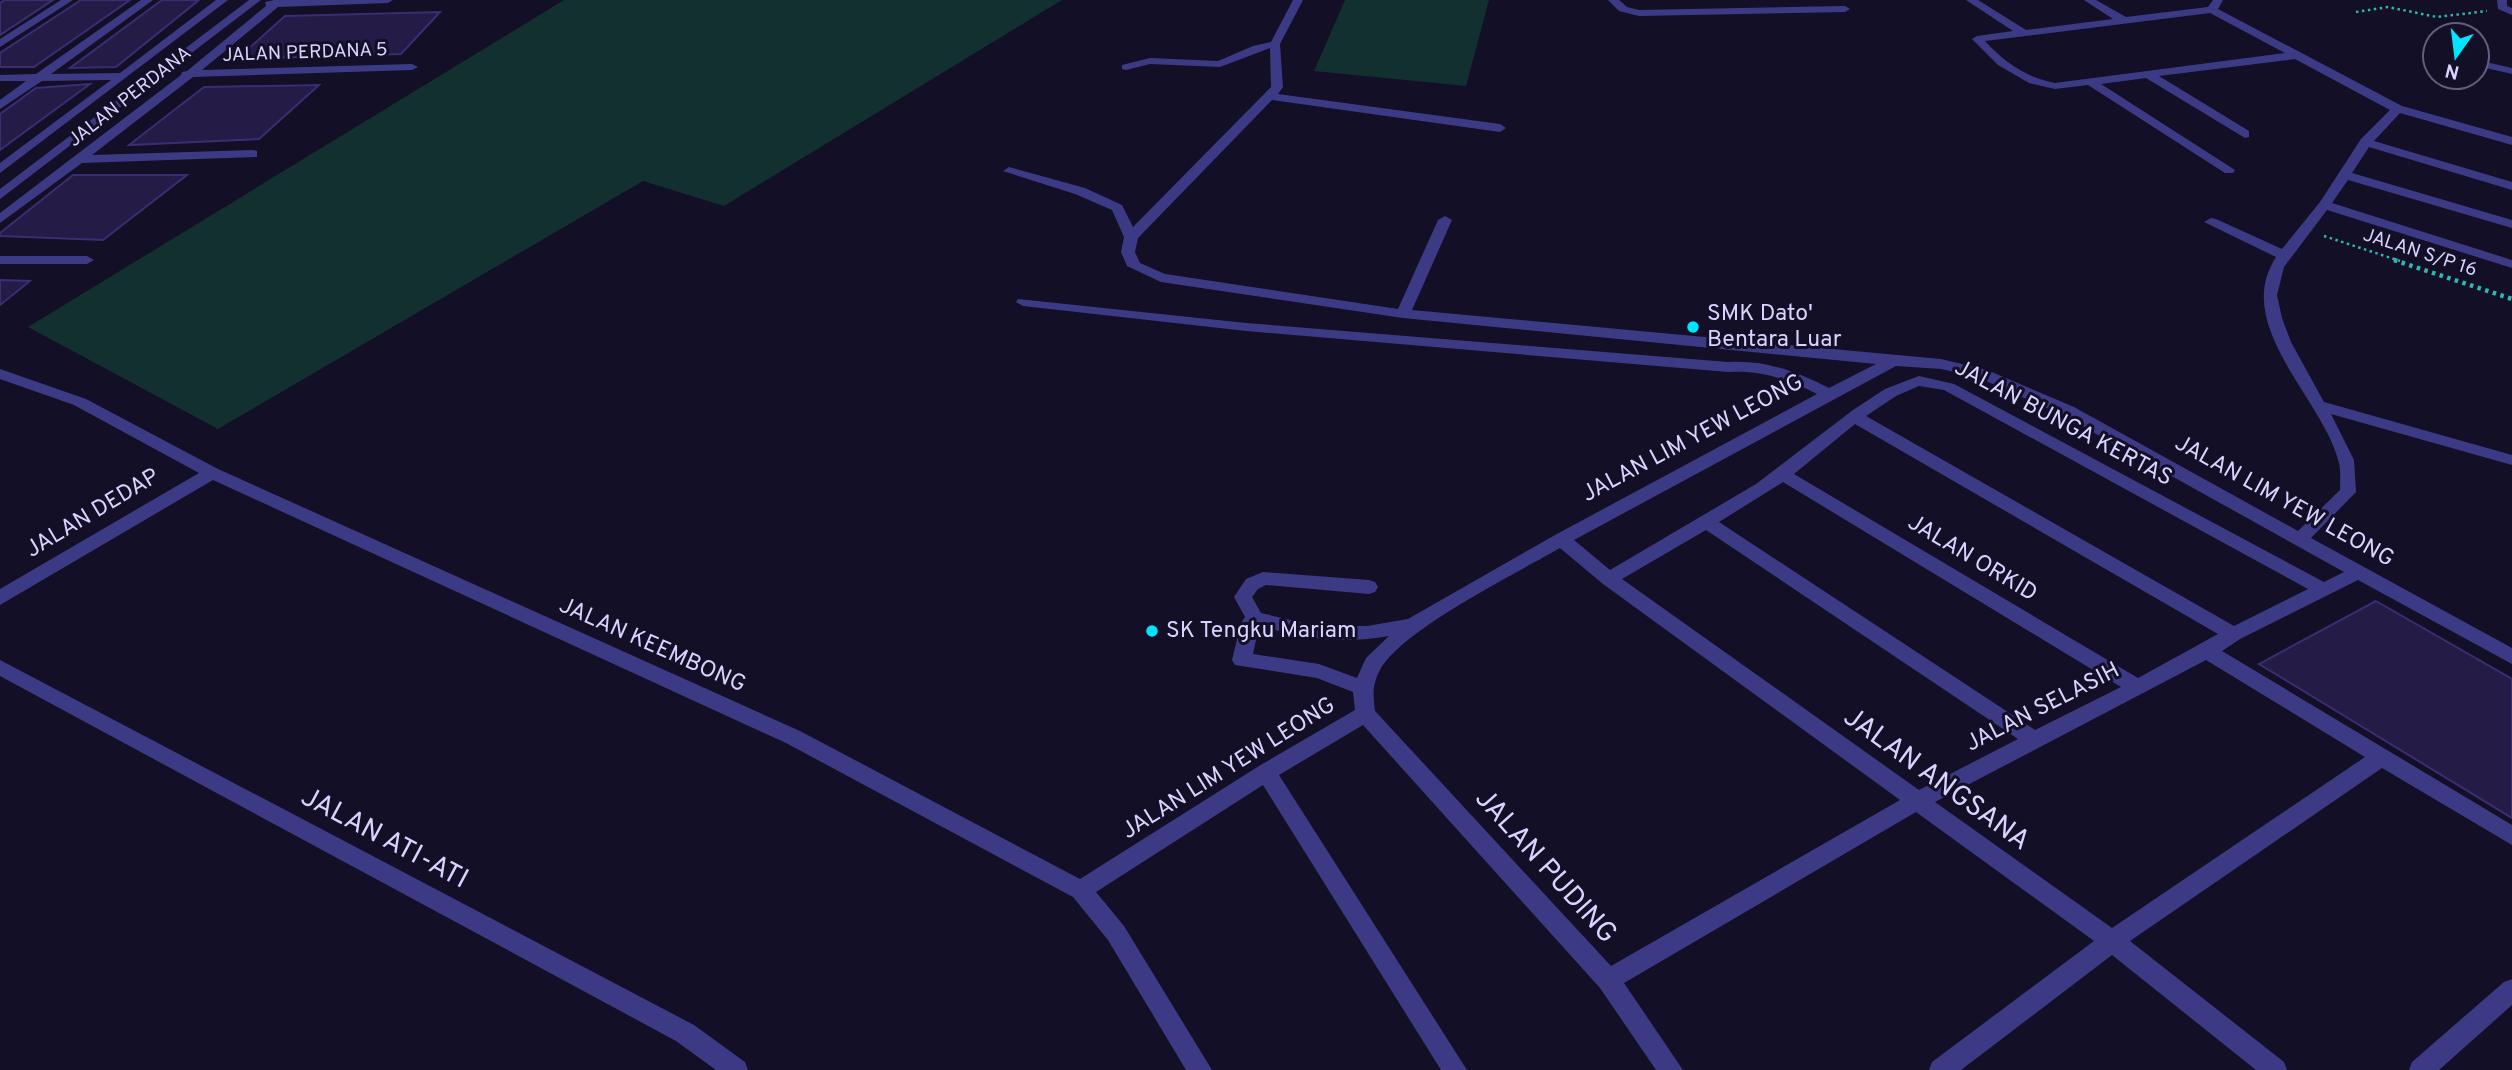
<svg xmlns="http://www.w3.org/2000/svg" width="2512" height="1070" font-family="Overpass,sans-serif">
<rect width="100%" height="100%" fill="#130f26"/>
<g fill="#12302f">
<path d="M564 0H1062L724 206 643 181 218 429 28 327Z"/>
<path d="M1345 0H1489L1466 86 1314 71Z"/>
</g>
<g fill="#241b47" stroke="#3b2d73" stroke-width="2">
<path d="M5 0H53L0 35V3Z"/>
<path d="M81 0H130L34 67H0V53Z"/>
<path d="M162 0H199L116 67 70 68Z"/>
<path d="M440 12 401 54 237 59 285 16Z"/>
<path d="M90 84 0 150V114L36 88Z"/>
<path d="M319 85 259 139 129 145 204 87Z"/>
<path d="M73 175H187L103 240 0 236V233Z"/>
<path d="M0 280 30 281 0 305Z"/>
<path d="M2376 601 2512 679V818L2259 664Z"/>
</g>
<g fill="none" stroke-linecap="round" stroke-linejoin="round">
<g stroke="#2fb8b0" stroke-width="2.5" stroke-dasharray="2.5 3.5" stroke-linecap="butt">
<path d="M2356 12 2388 7 2437 17 2487 11"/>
<path d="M2324 236 2400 261"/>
</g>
<path stroke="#2fb8b0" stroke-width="4.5" stroke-dasharray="3.5 4.5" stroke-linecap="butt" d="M2394 260 2512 299"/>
<g fill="#3d3a85" fill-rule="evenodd">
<path d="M61 0H73L0 47V39Z"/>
<path d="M141 0H153L51 74 120 73 216 0H228L0 173V163L111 80 42 81 0 109V100L26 81H0V75L36 74Z"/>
<path d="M249 0H261L0 199V189Z"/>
<path d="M274 0H393L388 3 278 7 202 70 412 64 418 67 412 70 193 77 92 155 253 150 257 151V157L82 163 0 223V213L181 75 182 72 187 71 266 6 265 2Z"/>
<path d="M1293 0H1303L1280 44 1283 87 1278 94 1500 124 1506 128 1500 132 1272 100 1138 238 1135 252 1140 263 1165 274 1398 309 1438 220 1445 216 1452 220 1412 310 1941 359 1987 370 2074 407 2298 531 2340 490C2340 481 2341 472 2339 463 2324 399 2231 326 2276 257L2204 222 2211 218 2216 219 2282 249 2320 202 2361 139 2390 110 2295 59 2159 76 2249 131V137L2245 138 2146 78 2101 84 2235 170 2233 173H2225L2088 85 2055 89 2029 83 1998 65 1972 39 1977 36 2013 31 1966 0H1978L2026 30 2113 19 2084 0H2096L2126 17 2208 7 2213 0H2223L2218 9 2402 106 2512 137V145L2400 113 2374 141 2512 182V190L2369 147 2352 173 2512 220V228L2348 180 2332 203 2512 260V268L2327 210 2284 267 2277 295 2282 318 2291 342 2324 402 2512 455V465L2331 414 2354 460 2356 492 2311 538 2512 648V664L2358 580 2240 639 2222 651 2512 825V845L2382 768 2130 941 2284 1062 2287 1070H2256L2112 955 1961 1070H1929L1932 1062 2094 941 1916 812 1624 983 1683 1070H1656L1600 988 1363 725 1279 775 1467 1070H1441L1263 785 1096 892 1124 926 1212 1070H1186L1108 940 1073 897 786 743 213 480 0 605V589L199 473 74 405 0 379V369L86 399 218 469 800 731 1080 879 1259 766 1355 710 1353 692 1317 678 1235 665 1232 660 1241 623 1245 617 1234 597 1246 579 1263 572 1369 580 1375 582 1378 587 1375 592 1369 594 1266 585 1258 589 1252 597 1261 613 1316 626H1367L1408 619 1555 535 1817 394C1787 379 1762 370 1728 372L1246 331 1023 306 1016 302 1018 299 1246 323 1728 362C1766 360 1795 371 1829 388L1876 364 1403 318 1161 282 1127 266 1121 252 1124 237 1112 210 1075 194 1003 171 1009 167 1085 188 1122 205 1133 227 1271 87 1270 48 1220 67 1150 64 1126 70 1122 69V65L1150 58 1218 61 1253 46 1271 42ZM2210 13 2285 53 2055 83C2027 78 2004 62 1985 41ZM1896 366 1941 369 1977 377 2062 415 2344 572 2324 582 1954 384 1919 376 1885 389 1853 410 1756 484 1610 570 1574 540ZM1919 386 1944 390 2308 589 2234 626 1866 416 1896 396ZM1855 424 2218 634 2138 678 1794 474ZM1783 482 2121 687 2035 730 1719 522ZM1706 530 2018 739 1919 790 1622 579ZM1560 548 1603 584 1900 800 1611 966 1375 711C1373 695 1372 685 1380 670 1401 630 1517 573 1560 548ZM1259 626C1306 638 1340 645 1389 636L1366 658 1357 678 1319 664 1253 654ZM2206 660 2365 757 2112 928 1935 802Z"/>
<path d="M1608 0H1619L1627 7 1639 10 1845 6 1850 9 1845 12 1639 16 1619 11Z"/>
<path d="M2497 0H2507V6L2512 8V15L2498 9Z"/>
<path d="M2477 60 2512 68V74L2477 66Z"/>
<path d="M0 256H87L94 260 87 264H0Z"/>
<path d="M0 660 694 1025 745 1062 748 1070H716L676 1041 0 676Z"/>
<path d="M2512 979V1005L2439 1070H2409L2412 1062 2504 982Z"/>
</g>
</g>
<g fill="#00e5ff" stroke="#130f26" stroke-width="2.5">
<circle cx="1693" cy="327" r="7"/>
<circle cx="1152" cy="631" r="7"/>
</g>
<g text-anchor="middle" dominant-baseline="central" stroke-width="6" stroke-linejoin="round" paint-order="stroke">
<g font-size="19" fill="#d9d4ff" stroke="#130f26">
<text transform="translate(305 53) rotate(-2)">JALAN PERDANA 5</text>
<text transform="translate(130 97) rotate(-38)">JALAN PERDANA</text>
<text transform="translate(2420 253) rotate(18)">JALAN S/P 16</text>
</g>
<g font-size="23" fill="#d9d4ff" stroke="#130f26" text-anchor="start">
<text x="1707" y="314">SMK Dato'<tspan x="1707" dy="26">Bentara Luar</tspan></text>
<text x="1166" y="631">SK Tengku Mariam</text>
</g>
<g font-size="23" fill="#d9d4ff" stroke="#130f26">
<text transform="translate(2063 424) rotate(28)">JALAN BUNGA KERTAS</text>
<text transform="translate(1693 439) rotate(-28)">JALAN LIM YEW LEONG</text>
<text transform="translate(2284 502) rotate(29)">JALAN LIM YEW LEONG</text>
<text transform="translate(93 514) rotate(-31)">JALAN DEDAP</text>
<text transform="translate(1972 559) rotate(31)">JALAN ORKID</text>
<text transform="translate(652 646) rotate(24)">JALAN KEEMBONG</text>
<text transform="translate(2043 708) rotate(-27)">JALAN SELASIH</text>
<text transform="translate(1229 769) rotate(-32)">JALAN LIM YEW LEONG</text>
</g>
<g font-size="28" fill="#d9d4ff" stroke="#130f26">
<text transform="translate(1936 780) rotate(36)">JALAN ANGSANA</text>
<text transform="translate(384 839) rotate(28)">JALAN ATI-ATI</text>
<text transform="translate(1545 867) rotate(48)">JALAN PUDING</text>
</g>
</g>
<g transform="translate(2456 56) rotate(194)"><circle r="33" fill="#130f26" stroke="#625e7d" stroke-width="2"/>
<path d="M0-5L12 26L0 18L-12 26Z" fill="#00e5ff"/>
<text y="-10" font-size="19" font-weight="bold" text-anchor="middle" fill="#d9d4ff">N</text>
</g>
</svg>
